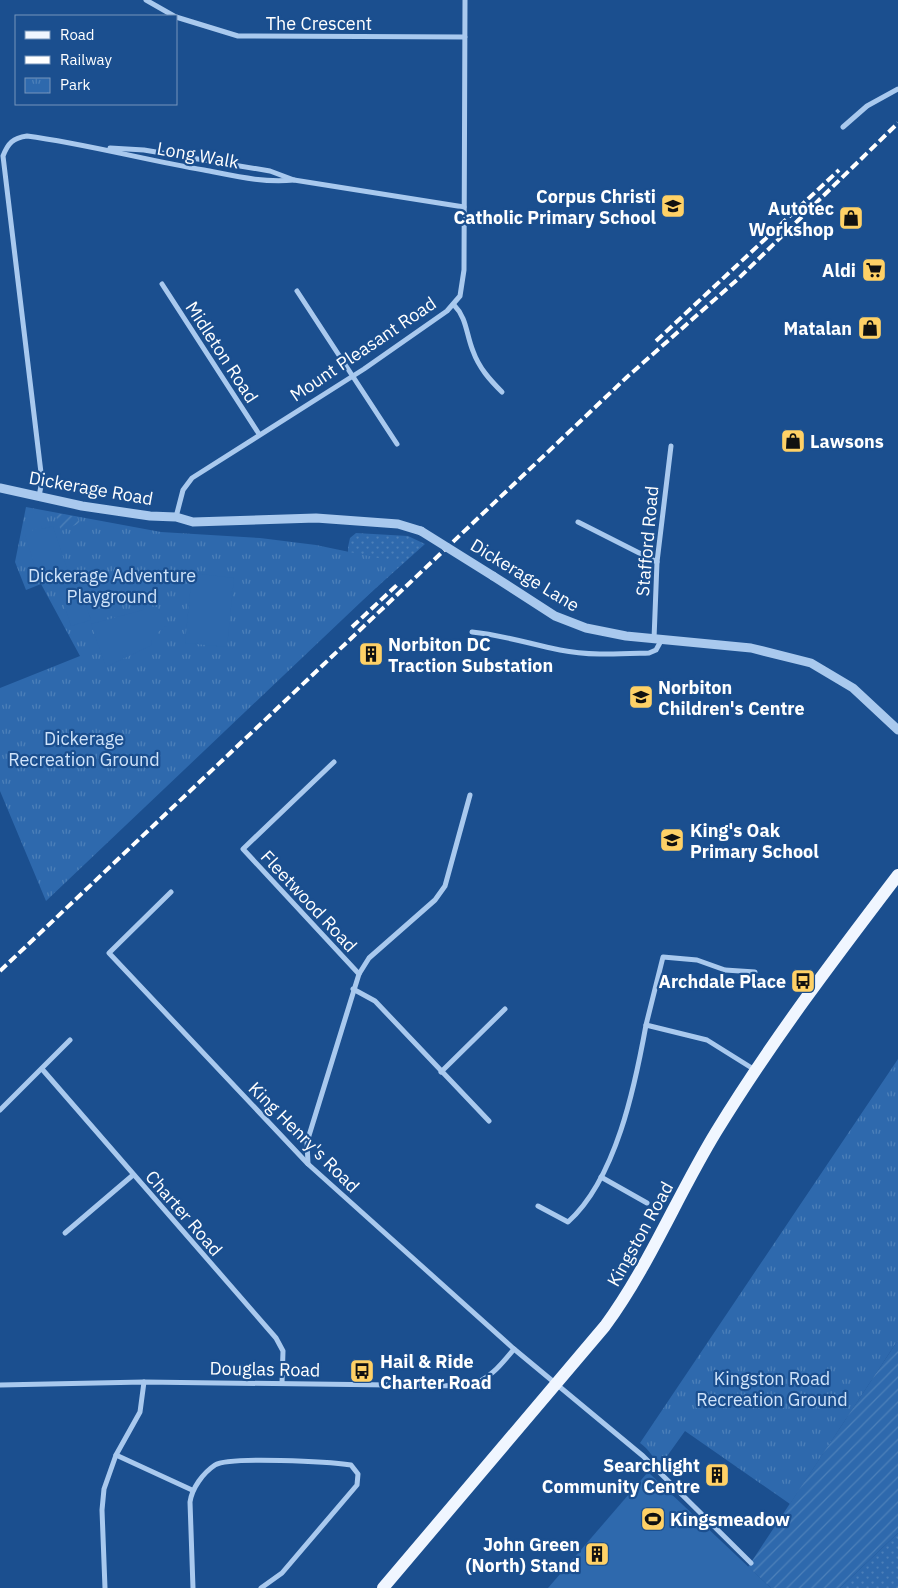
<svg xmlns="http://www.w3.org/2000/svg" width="898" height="1588" font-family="'IBM Plex Sans',sans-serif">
<defs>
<pattern id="grass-dots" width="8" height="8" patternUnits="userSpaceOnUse" patternTransform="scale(1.25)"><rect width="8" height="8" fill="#2e69ad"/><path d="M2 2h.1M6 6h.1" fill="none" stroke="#4d80b9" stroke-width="1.8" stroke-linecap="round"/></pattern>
<pattern id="park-tufts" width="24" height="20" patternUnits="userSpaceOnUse" patternTransform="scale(1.25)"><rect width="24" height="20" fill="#2e69ad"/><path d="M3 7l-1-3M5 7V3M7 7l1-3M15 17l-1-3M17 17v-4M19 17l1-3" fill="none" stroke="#4d80b9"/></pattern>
<pattern id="garden-furrows" width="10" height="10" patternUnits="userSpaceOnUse" patternTransform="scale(1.25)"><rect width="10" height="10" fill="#2e69ad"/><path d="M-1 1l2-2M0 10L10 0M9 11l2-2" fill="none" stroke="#4d80b9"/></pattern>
</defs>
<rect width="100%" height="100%" fill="#1b4f8f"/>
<g fill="url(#grass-dots)">
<path d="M356 533 408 536 425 544 348 613V547L350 538Z"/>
<path d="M898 1533V1588H840Z"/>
</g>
<g fill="url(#park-tufts)">
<path d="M26 507 161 532 260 538 316 545 402 563 46 901 0 791V688L80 656 41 584 26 590 15 562Z"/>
<path d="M898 1059V1340L790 1504 685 1431 660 1466C653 1458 649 1449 640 1443Z"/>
</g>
<g fill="url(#garden-furrows)">
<path d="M55 513 77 517 80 523 61 531Z"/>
<path d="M898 1340V1533L840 1588H771L748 1567Z"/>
</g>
<g fill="#2e69ad">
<path d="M41 526 42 529 53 526 68 572 57 575V578L39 580 25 534Z"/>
<path d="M192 573 234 578 227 647 185 643Z"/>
<path d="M78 582 91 620 71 626 59 589Z"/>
<path d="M144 606 157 607 169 624 158 632 159 636 151 640 152 645 106 667 91 624 143 610Z"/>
<path d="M648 1472 771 1588H548Z"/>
</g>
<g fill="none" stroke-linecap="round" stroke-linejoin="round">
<g stroke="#a9c9ee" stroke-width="5">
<path d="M146 0 174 16"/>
<path d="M176 17 238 36 465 37"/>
<path d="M843 127 867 106 898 89"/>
<path d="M110 148 144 150 270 171 294 180 464 207"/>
<path d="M162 284 259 434"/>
<path d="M297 291 397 444"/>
<path d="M454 305C467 318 466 334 473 351 479 368 490 380 502 392"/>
<path d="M39 496 42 481 3 156C8 143 13 138 27 136 87 144 145 160 204 170 235 176 262 183 294 180"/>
<path d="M176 517 183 490 192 478 364 369 447 311 460 296 464 270 465 0"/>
<path d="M578 522 657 562"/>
<path d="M472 632C503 635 530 644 560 650 589 656 620 654 649 653L656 650 662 639"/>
<path d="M654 639 657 562 671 446"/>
<path d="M334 762 243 849 359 974"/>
<path d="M171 892 109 953 308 1164 514 1349 643 1456 751 1563"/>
<path d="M353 989 375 1001 489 1121"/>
<path d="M646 1025 663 957 697 960 725 970 755 972"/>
<path d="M42 1069 276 1338 283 1351 282 1383"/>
<path d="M441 1072 505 1009"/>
<path d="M0 1110 70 1040"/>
<path d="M308 1164 307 1142 359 974 369 958 435 900 445 886 470 795"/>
<path d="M601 1177 647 1203"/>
<path d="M538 1206 568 1222C616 1179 635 1086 646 1025L707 1040 755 1070"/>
<path d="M65 1233 133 1175"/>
<path d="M0 1385 144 1382 468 1386C489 1380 500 1366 514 1349"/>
<path d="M116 1455 192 1490"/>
<path d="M105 1588 102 1510 104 1489 116 1455 140 1412 144 1382"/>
<path d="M193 1588 190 1502C192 1488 203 1473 215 1465 229 1456 331 1462 351 1465L358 1474 357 1485 282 1573 261 1588"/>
</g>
<g stroke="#a9c9ee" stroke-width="9">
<path d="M0 488 82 506 150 516 176 517 193 522 316 518 398 524 421 531"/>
<path d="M493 576 555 616 586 628 626 636 751 648 811 663 853 688 898 730"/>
</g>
<path stroke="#f0f6ff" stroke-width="12" d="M383 1588 605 1326C649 1266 677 1196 716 1132 771 1042 834 959 898 875"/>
<g stroke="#fff" stroke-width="4" stroke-dasharray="9 4" stroke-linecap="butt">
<path d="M656 341 839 170"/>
<path d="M352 627 398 584"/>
<path d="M0 971 627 377 738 279 898 123"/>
</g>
<path stroke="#a9c9ee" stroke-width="9" d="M421 531 493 576"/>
</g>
<defs>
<symbol id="school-square" viewBox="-11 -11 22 22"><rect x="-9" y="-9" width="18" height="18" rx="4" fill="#ffd166" stroke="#1b4f8f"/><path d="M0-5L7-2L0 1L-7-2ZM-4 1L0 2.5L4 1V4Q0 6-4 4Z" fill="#111"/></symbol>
<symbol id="shop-square" viewBox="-11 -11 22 22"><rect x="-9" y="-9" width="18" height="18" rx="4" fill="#ffd166" stroke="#1b4f8f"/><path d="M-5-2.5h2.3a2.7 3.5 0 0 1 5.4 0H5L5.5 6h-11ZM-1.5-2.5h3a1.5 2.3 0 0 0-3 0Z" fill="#111"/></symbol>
<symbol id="supermarket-square" viewBox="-11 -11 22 22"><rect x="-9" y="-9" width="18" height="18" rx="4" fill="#ffd166" stroke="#1b4f8f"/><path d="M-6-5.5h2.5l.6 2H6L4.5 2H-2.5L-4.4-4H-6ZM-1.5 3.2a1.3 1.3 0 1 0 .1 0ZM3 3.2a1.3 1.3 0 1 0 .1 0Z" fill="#111"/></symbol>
<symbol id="building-square" viewBox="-11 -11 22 22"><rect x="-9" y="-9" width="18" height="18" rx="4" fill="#ffd166" stroke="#1b4f8f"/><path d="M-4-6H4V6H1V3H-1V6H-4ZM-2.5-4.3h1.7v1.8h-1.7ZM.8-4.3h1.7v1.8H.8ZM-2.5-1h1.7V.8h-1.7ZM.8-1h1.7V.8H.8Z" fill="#111"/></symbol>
<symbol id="bus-square" viewBox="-11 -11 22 22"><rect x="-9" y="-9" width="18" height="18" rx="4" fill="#ffd166" stroke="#1b4f8f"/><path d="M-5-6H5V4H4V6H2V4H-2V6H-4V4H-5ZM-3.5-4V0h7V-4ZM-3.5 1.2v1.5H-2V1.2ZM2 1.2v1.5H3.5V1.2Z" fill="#111"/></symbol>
<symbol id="stadium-square" viewBox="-11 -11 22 22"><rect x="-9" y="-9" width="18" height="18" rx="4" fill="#ffd166" stroke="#1b4f8f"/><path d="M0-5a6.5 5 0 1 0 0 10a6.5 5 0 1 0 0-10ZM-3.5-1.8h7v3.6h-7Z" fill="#111"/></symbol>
</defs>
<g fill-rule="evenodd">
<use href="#school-square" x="659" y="192" width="28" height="28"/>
<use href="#shop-square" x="837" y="204" width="28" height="28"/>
<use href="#supermarket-square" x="860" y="256" width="28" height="28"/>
<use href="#shop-square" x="856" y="314" width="28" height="28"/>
<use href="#shop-square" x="779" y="427" width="28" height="28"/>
<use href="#building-square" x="357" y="640" width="28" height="28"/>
<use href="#school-square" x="627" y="683" width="28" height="28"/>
<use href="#school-square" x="658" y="826" width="28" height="28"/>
<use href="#bus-square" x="789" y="967" width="28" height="28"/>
<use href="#bus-square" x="348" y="1357" width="28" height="28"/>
<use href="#building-square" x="703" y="1461" width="28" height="28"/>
<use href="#stadium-square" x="639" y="1505" width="28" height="28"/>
<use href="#building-square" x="583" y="1540" width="28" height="28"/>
</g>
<g text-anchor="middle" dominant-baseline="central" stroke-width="4.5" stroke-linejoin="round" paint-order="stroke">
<g font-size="18" fill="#fff" stroke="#1b4f8f">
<text x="319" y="23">The Crescent</text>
<text transform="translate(198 155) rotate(10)">Long Walk</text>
<text transform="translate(363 349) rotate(-34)">Mount Pleasant Road</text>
<text transform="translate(222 352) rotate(57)">Midleton Road</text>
<text transform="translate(91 488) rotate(10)">Dickerage Road</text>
<text transform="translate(647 541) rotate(-85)">Stafford Road</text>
<text transform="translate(525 575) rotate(31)">Dickerage Lane</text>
<text transform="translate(309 901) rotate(47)">Fleetwood Road</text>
<text transform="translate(304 1137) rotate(45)">King Henry's Road</text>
<text transform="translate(184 1213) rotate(49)">Charter Road</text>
<text transform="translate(640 1234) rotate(-61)">Kingston Road</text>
<text transform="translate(265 1369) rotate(1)">Douglas Road</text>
</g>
<g font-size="18" font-weight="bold" fill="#fff" stroke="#1b4f8f" text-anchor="end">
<text x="656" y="196">Corpus Christi<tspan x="656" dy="21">Catholic Primary School</tspan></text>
<text x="834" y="208">Autotec<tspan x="834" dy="21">Workshop</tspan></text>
<text x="856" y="270">Aldi</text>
<text x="852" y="328">Matalan</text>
<text x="810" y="441" text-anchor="start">Lawsons</text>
<text x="388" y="644" text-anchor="start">Norbiton DC<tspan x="388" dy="21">Traction Substation</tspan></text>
<text x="658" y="687" text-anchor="start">Norbiton<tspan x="658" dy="21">Children's Centre</tspan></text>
<text x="690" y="830" text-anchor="start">King's Oak<tspan x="690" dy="21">Primary School</tspan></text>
<text x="786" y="981">Archdale Place</text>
<text x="380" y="1361" text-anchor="start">Hail &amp; Ride<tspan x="380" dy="21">Charter Road</tspan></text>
<text x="700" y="1465">Searchlight<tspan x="700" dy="21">Community Centre</tspan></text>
<text x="670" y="1519" text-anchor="start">Kingsmeadow</text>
<text x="580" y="1544">John Green<tspan x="580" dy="21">(North) Stand</tspan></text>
</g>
<g font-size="18" fill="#cfe3fa" stroke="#1b4f8f">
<text x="112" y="575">Dickerage Adventure<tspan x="112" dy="21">Playground</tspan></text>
<text x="84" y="738">Dickerage<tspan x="84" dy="21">Recreation Ground</tspan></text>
<text x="772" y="1378">Kingston Road<tspan x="772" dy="21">Recreation Ground</tspan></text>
</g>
</g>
<rect x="15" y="15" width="162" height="90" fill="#1b4f8f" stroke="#7695bc"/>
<rect x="25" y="31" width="25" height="8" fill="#f0f6ff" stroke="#7695bc"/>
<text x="60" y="40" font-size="15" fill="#ffffff">Road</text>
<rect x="25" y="56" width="25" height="8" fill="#ffffff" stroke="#7695bc"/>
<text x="60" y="65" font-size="15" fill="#ffffff">Railway</text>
<rect x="25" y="78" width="25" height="15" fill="url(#park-tufts)" stroke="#7695bc"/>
<text x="60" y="90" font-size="15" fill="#ffffff">Park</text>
</svg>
